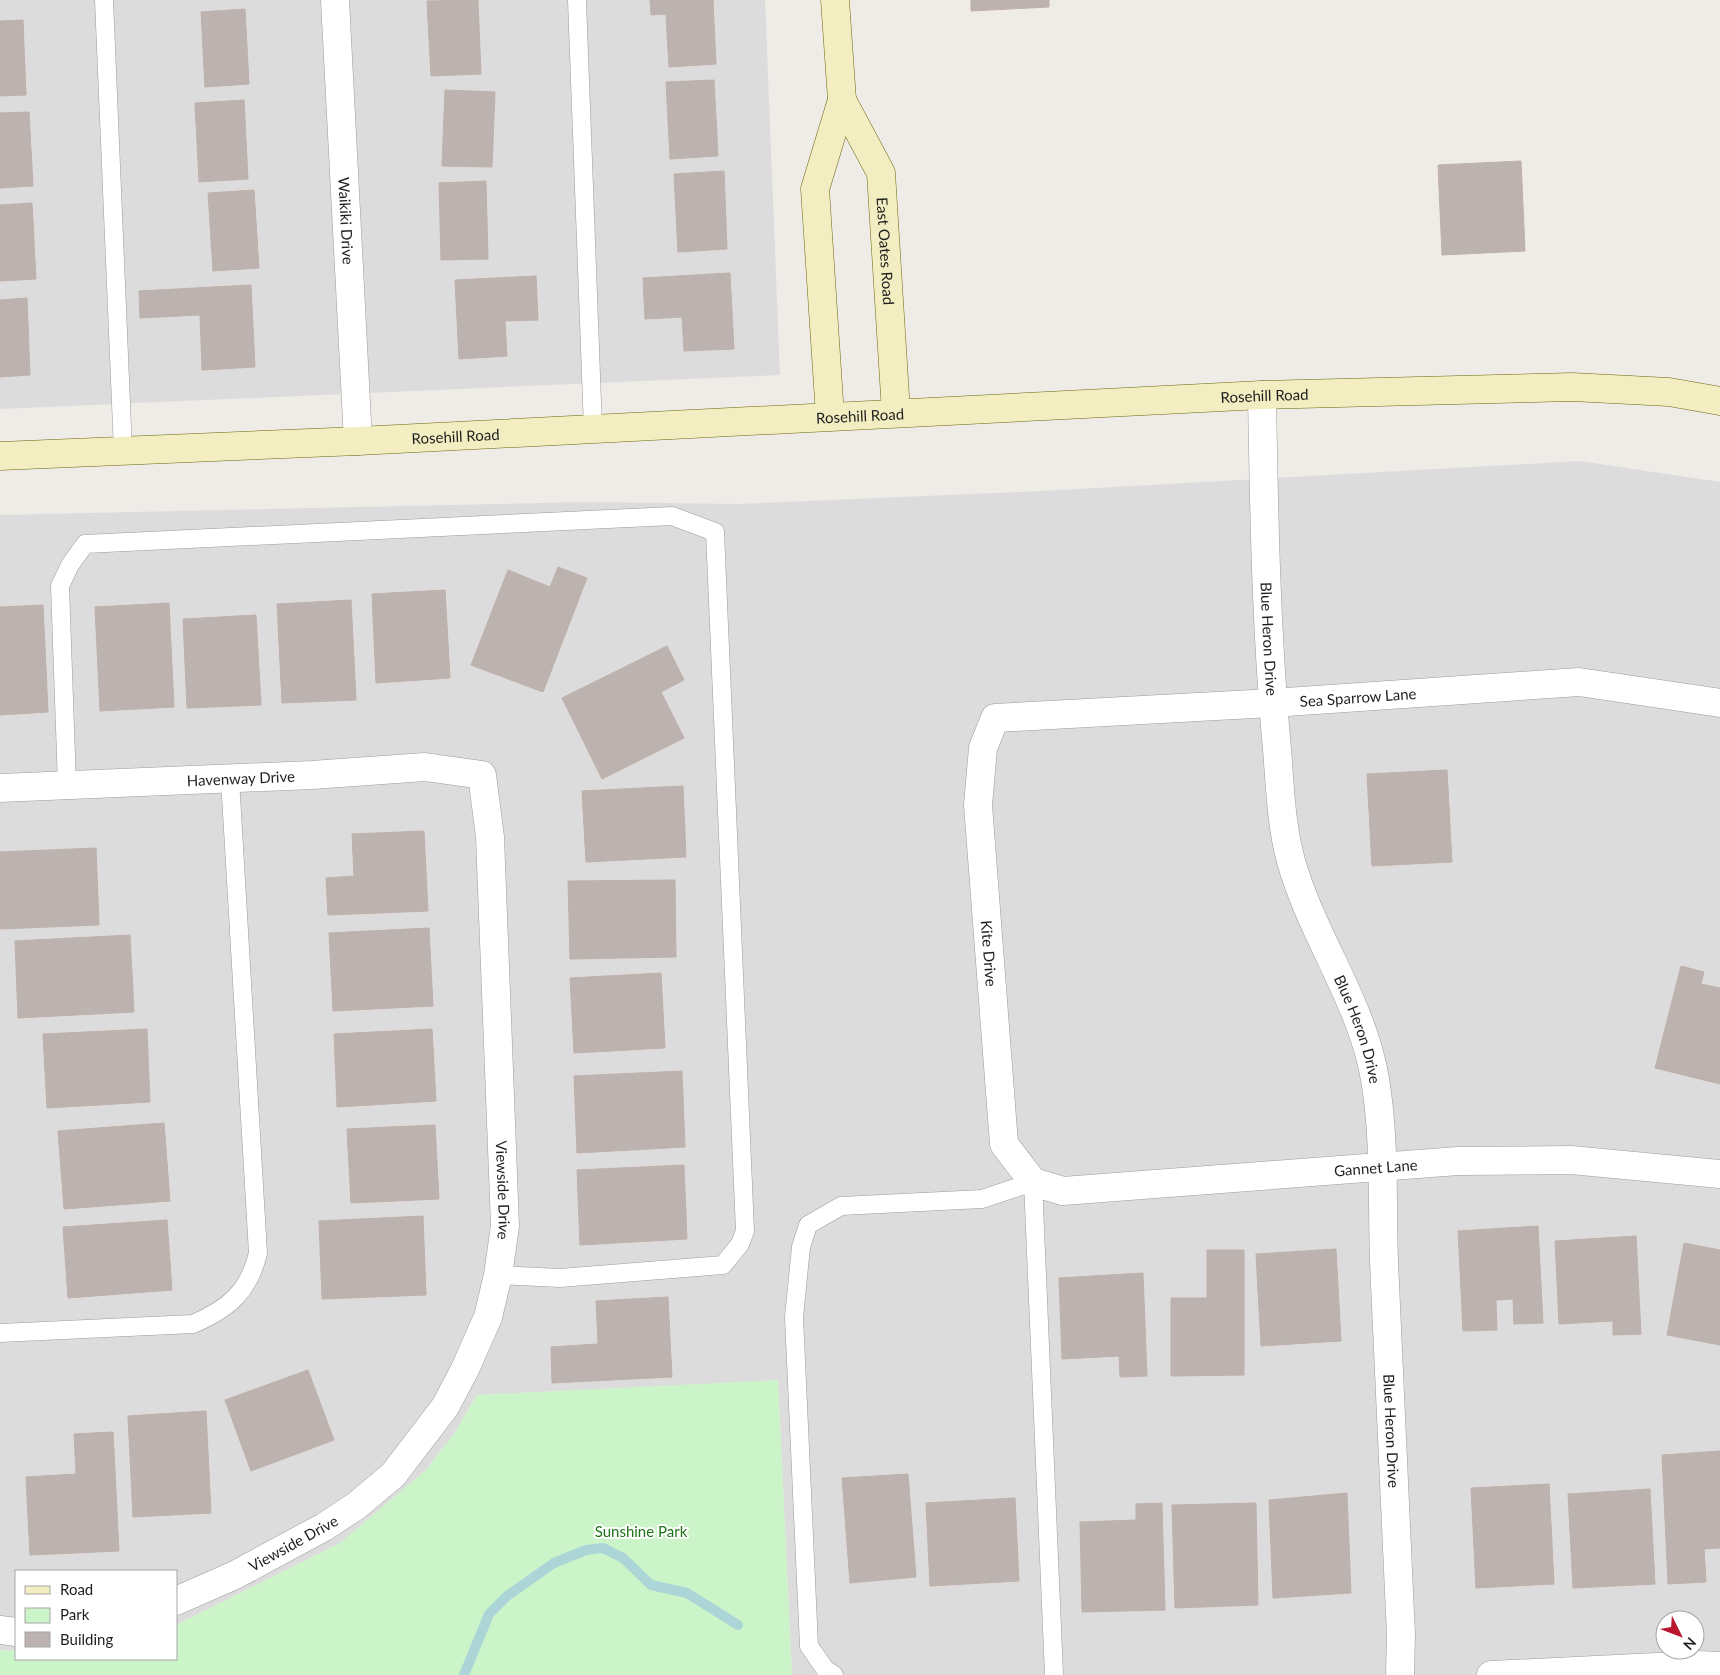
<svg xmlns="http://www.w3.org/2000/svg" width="1720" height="1675" font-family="Lato,sans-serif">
<rect width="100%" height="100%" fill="#efebe7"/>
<g fill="#dddcdc" fill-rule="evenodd">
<path d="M0 0H765L780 375 0 409Z"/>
<path d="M1580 461 1720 482V1675H792L778 1381 477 1395 454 1434 425 1471 340 1543 176 1625V1571H16V1651L0 1650V515L587 502 739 504 1043 491ZM1665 1620H1695V1650H1665Z"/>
</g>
<path fill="#ccf4c9" d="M778 1380 792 1675H0V1650L16 1651V1659H176V1625L340 1543 425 1471 454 1434 477 1395Z"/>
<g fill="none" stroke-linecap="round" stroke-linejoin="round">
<path stroke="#acd5d8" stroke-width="10" d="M464 1675 489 1614 507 1596 554 1563 586 1550 603 1548 623 1558 651 1585 687 1593 738 1625"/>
</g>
<g fill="#bcb3b0" stroke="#bfb0aa">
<path d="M478 0 481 74 431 76 427 1Z"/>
<path d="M650 0H713L716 64 669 67 666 14 651 15Z"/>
<path d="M971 0H1049V7L971 11Z"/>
<path d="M245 9 249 84 205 87 201 12Z"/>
<path d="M23 20 26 95 0 96V21Z"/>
<path d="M714 80 718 156 670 159 666 82Z"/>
<path d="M445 90 495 92 492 167 442 166Z"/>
<path d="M244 100 248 179 199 182 195 103Z"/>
<path d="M29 112 33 186 0 188V113Z"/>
<path d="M1521 161 1525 251 1442 255 1438 165Z"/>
<path d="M724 171 727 249 678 252 674 174Z"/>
<path d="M486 181 488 259 441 260 439 183Z"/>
<path d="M254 190 259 268 213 271 208 193Z"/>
<path d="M32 203 36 279 0 281V205Z"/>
<path d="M730 273 734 349 684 351 682 317 645 319 643 278Z"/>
<path d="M536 276 538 320 505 321 507 356 459 359 455 280Z"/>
<path d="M251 285 255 367 202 370 200 315 140 318 139 291Z"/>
<path d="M27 298 30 375 0 377V300Z"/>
<path d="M558 567 587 578 543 692 471 665 508 570 550 587Z"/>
<path d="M445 590 450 678 376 683 372 594Z"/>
<path d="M351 600 356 700 282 703 277 604Z"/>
<path d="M169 603 174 707 100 711 95 607Z"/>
<path d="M43 605 48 712 0 715V607Z"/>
<path d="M256 615 261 705 187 708 183 619Z"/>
<path d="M667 646 684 680 661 692 684 738 602 779 562 698Z"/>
<path d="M1447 770 1452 862 1372 866 1367 774Z"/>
<path d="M683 786 686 857 586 862 582 791Z"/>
<path d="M424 831 428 911 328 915 326 878 354 876 352 834Z"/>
<path d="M96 848 99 925 0 929V852Z"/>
<path d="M675 880 676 957 570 959 568 881Z"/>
<path d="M429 928 433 1006 333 1011 329 933Z"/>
<path d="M130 935 134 1012 18 1018 15 941Z"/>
<path d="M1681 966 1704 972 1701 984 1720 988V1084L1655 1068Z"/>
<path d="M661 973 665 1048 574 1053 570 978Z"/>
<path d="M147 1029 150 1102 47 1108 43 1034Z"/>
<path d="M432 1029 436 1101 337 1107 334 1034Z"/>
<path d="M682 1071 685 1147 577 1153 574 1076Z"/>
<path d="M164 1123 170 1201 64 1209 58 1131Z"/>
<path d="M435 1125 439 1199 351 1203 347 1129Z"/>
<path d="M684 1165 687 1239 580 1245 577 1170Z"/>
<path d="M423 1216 426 1295 322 1299 319 1221Z"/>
<path d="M167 1220 172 1290 68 1298 63 1227Z"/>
<path d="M1538 1226 1543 1323 1514 1324 1513 1299 1496 1300 1497 1330 1463 1331 1458 1231Z"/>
<path d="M1636 1236 1641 1334 1613 1335V1321L1559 1324 1555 1241Z"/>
<path d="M1684 1243 1720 1250V1345L1667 1335Z"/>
<path d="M1336 1249 1341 1341 1261 1346 1256 1254Z"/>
<path d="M1207 1250H1244V1375L1171 1376V1298H1207Z"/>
<path d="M1143 1273 1147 1376 1120 1377 1119 1356 1062 1359 1059 1278Z"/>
<path d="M668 1297 672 1377 552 1383 551 1347 598 1344 596 1301Z"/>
<path d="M308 1370 334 1440 251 1471 225 1400Z"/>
<path d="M206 1411 211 1513 133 1517 128 1416Z"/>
<path d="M113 1432 119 1551 30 1555 26 1477 76 1474 74 1434Z"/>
<path d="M1720 1451V1548L1704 1549 1706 1582 1668 1584 1662 1455Z"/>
<path d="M908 1474 916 1577 850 1583 842 1478Z"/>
<path d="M1549 1484 1554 1584 1476 1588 1471 1488Z"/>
<path d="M1650 1489 1655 1584 1573 1588 1568 1494Z"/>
<path d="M1347 1493 1351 1593 1273 1598 1269 1500Z"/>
<path d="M1015 1498 1019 1581 930 1586 926 1503Z"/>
<path d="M1162 1503 1165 1610 1082 1612 1080 1522 1136 1520V1504Z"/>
<path d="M1256 1503 1258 1605 1175 1608 1172 1505Z"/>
</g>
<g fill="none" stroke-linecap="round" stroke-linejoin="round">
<defs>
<g id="lane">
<path d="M104 0 123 451"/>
<path d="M577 0 593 429"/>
<path d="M67 785 60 586 70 565 85 544 672 516 715 532 745 1231 740 1244 723 1265 560 1278 498 1275"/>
<path d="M0 1333 193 1324C228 1309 249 1292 258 1253L230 779"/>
<path d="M834 1675 825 1669 809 1646 794 1317 801 1247 808 1225 841 1206 982 1199 1033 1182 1054 1675"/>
</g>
<g id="street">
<path id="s1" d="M335 0 358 441"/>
<path id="s2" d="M1262 395C1264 513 1266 631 1277 749 1280 786 1281 825 1291 861 1312 936 1362 1002 1375 1079 1385 1139 1382 1202 1384 1262 1390 1387 1395 1511 1401 1635L1400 1675"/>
<path id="s3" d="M1720 703 1579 682 1272 703 995 718 983 748 978 805 1004 1144 1033 1182 1063 1191 1458 1161 1571 1160 1720 1174"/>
<path id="s4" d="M0 788 312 775 425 767 482 775 490 837 505 1226 498 1275 488 1317 465 1369 445 1407 393 1475 356 1506 324 1527 235 1575 176 1601"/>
<path d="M0 1630 16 1632"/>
<path d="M1491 1675 1697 1665 1720 1666"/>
</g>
<g id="secondary">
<path id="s5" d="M842 100 881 173 896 412"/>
<path d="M830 416 815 189 842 100 835 0"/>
<path id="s6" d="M0 456 358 441 1262 395 1572 387 1669 392 1720 401"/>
</g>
</defs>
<use href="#lane" stroke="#9c9c9c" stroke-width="19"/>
<use href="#street" stroke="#9c9c9c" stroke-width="29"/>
<use href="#secondary" stroke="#6c6711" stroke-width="29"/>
<use href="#lane" stroke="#fff" stroke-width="18"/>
<use href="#street" stroke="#fff" stroke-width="28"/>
<use href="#secondary" stroke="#f3eec1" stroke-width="28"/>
</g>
<g text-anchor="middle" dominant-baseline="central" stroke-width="4" stroke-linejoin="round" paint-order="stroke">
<g font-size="15" fill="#1f1f1f" stroke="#fff">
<text stroke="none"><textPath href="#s1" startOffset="221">Waikiki Drive</textPath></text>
<text stroke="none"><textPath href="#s5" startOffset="161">East Oates Road</textPath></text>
<text stroke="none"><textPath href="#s6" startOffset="1266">Rosehill Road</textPath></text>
<text stroke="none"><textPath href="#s6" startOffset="861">Rosehill Road</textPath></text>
<text stroke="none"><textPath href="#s6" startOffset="456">Rosehill Road</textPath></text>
<text stroke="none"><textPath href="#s2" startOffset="244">Blue Heron Drive</textPath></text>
<text transform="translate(1358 697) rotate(-4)">Sea Sparrow Lane</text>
<text stroke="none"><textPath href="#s4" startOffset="241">Havenway Drive</textPath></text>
<text stroke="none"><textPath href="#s3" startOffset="966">Kite Drive</textPath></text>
<text stroke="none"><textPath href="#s2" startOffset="649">Blue Heron Drive</textPath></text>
<text stroke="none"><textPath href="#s3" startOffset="1550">Gannet Lane</textPath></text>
<text stroke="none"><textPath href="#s4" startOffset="899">Viewside Drive</textPath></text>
<text stroke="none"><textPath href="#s2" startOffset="1054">Blue Heron Drive</textPath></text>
<text transform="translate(293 1543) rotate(-29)">Viewside Drive</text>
</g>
<g font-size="15" fill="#1e7318" stroke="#fff">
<text x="641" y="1531">Sunshine Park</text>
</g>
</g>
<rect x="15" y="1570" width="162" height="90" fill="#ffffff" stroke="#a5a5a5"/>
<rect x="25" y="1586" width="25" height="8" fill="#f3eec1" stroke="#a5a5a5"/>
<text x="60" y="1595" font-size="15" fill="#1f1f1f">Road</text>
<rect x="25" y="1608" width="25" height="15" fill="#ccf4c9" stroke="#a5a5a5"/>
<text x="60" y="1620" font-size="15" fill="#1f1f1f">Park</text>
<rect x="25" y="1632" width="25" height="15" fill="#bcb3b0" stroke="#a5a5a5"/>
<text x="60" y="1645" font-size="15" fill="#1f1f1f">Building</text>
<g transform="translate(1680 1635) rotate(132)"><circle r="24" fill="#ffffff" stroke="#a5a5a5"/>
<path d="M0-4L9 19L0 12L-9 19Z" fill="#b9162f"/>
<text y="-8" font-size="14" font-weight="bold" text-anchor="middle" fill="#1f1f1f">N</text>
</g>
</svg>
